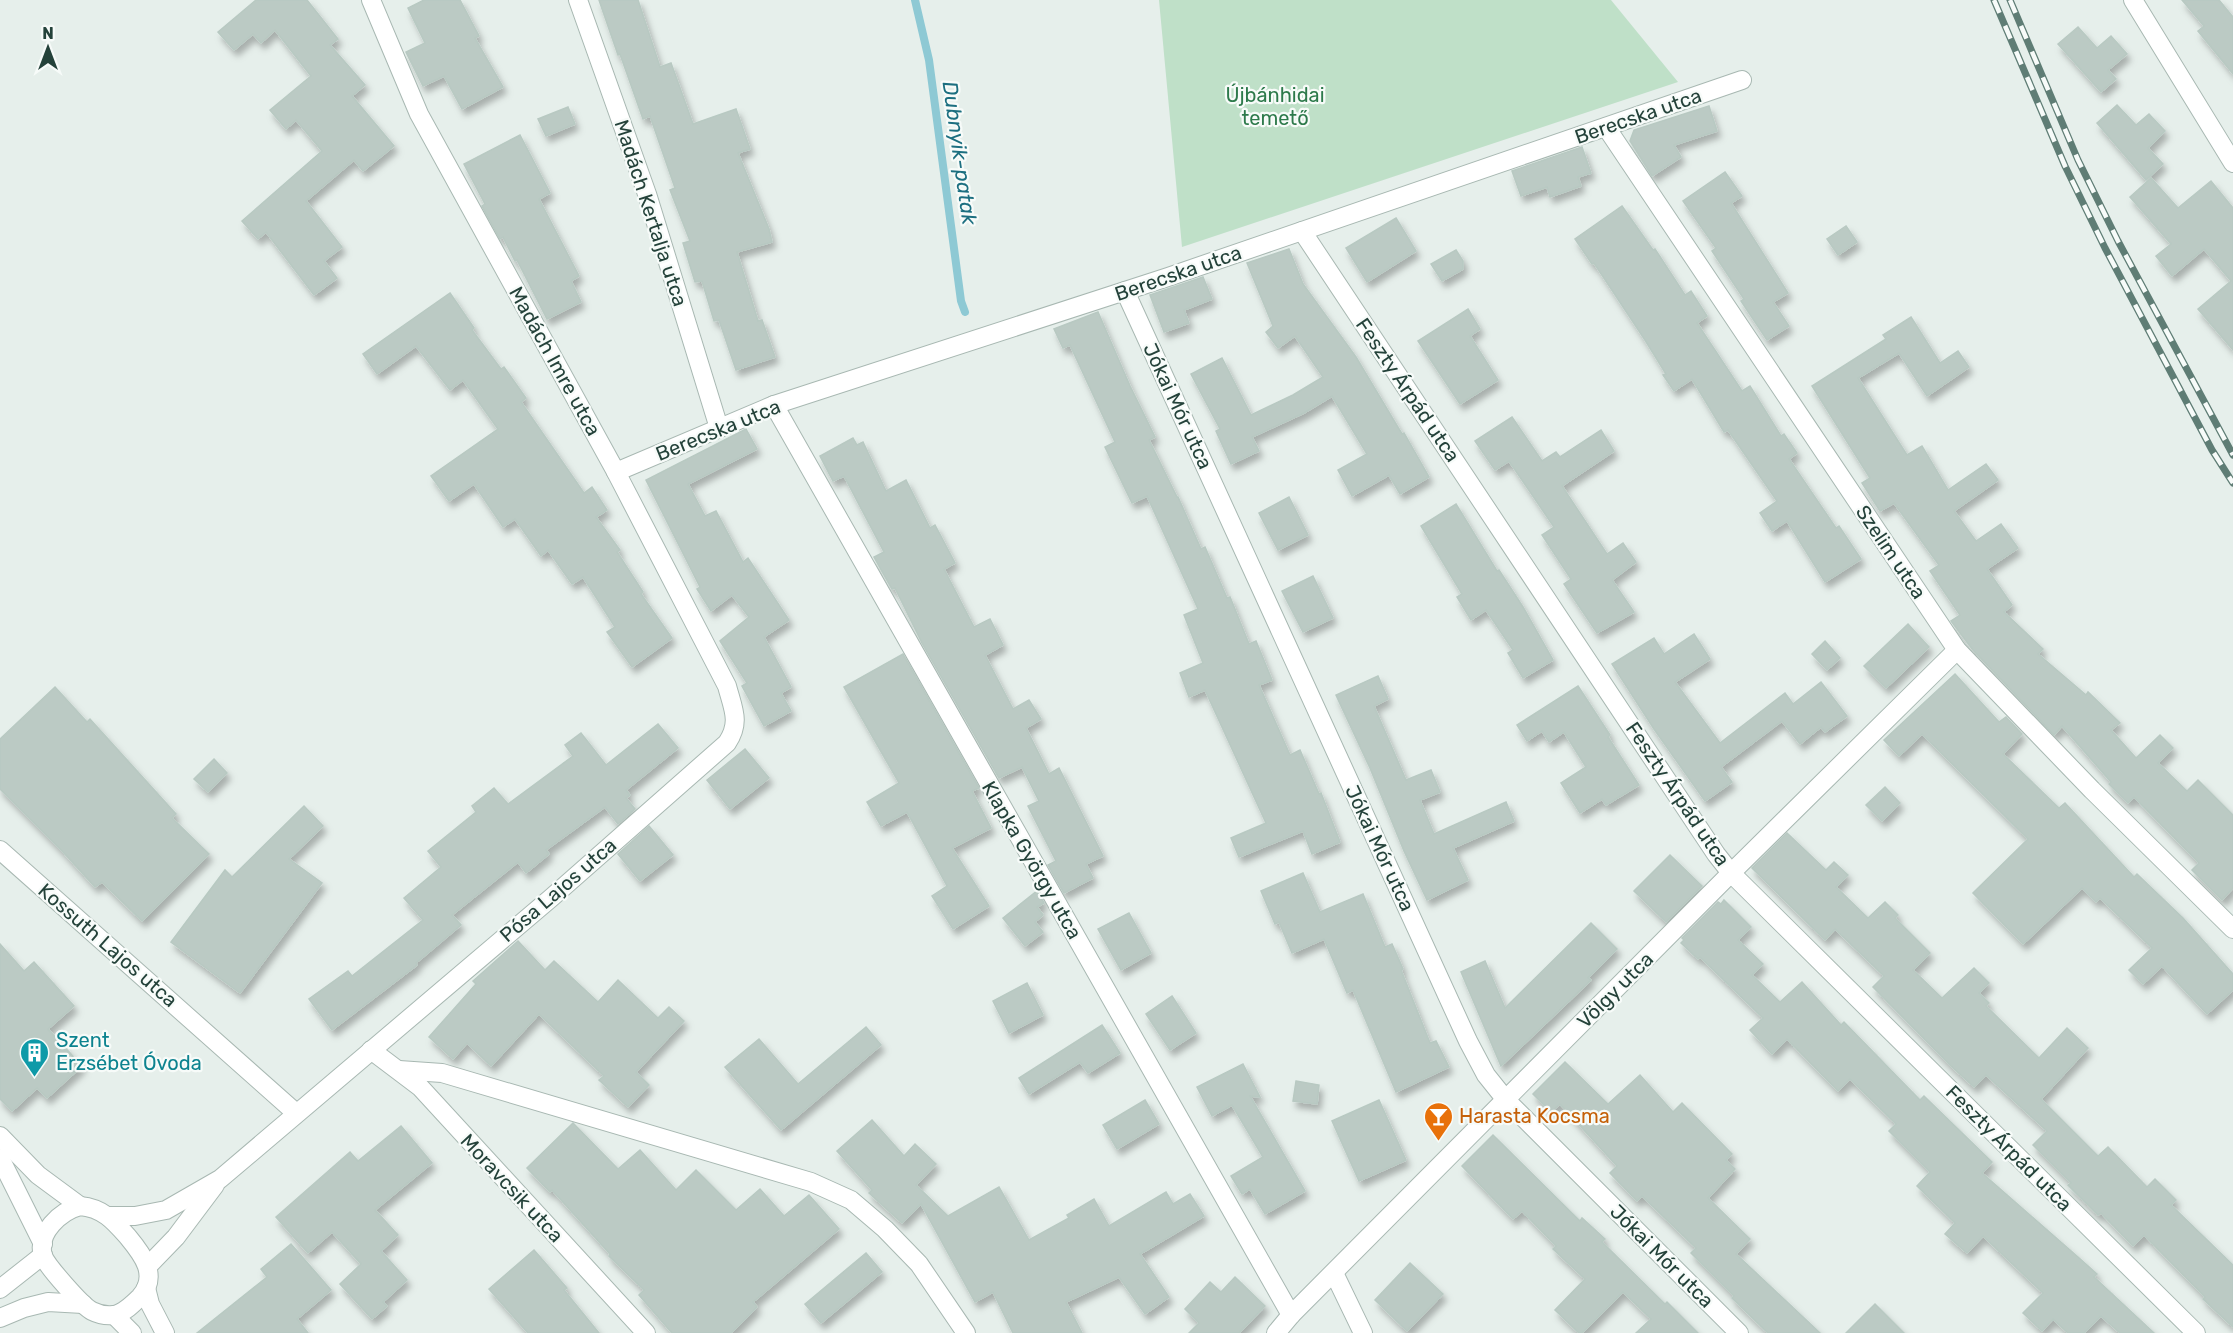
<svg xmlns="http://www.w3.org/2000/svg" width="2233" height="1333" font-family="Rubik,sans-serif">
<defs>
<filter id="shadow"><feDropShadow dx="3.5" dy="6" stdDeviation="3" flood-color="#0004"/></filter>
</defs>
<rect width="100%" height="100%" fill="#e6efeb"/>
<path fill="#bfe0c8" d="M1611 0 1678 82 1182 247 1159 0Z"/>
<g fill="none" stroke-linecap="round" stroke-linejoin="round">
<path stroke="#8ec9d4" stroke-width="8" d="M915 0 929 60 961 301 965 312"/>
</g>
<g fill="#bbcac4" stroke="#b8c9c2" stroke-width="1.5" filter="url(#shadow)">
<path d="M256 0H307L338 39 330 45 365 85 352 96 394 146 363 171 354 160 306 201 342 247 324 261 337 278 314 295 266 232 258 239 242 221 322 151 296 120 286 129 270 110 311 76 275 30 261 43 253 34 234 50 218 32Z"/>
<path d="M424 0H460L479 36 475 38 503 87 462 109 444 76 423 86 406 52 425 43 408 8Z"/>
<path d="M599 0H638L660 67 671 63 693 124 736 109 750 149 738 153 769 229 772 242 737 252 758 321 762 320 775 357 736 370 719 320 714 321 702 281 695 282 683 243 690 241 670 190 675 188 650 116 643 119 620 54 618 55Z"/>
<path d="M2182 0H2219L2233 17V74L2198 31 2204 26Z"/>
<path d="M2078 27 2097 48 2111 36 2127 54 2108 70 2116 79 2101 92 2058 44Z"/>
<path d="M2117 105 2136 125 2149 114 2165 131 2148 148 2163 164 2146 180 2097 123Z"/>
<path d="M1709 106 1717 131 1674 145 1681 157 1652 176 1630 141 1634 130Z"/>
<path d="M568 107 575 124 546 136 538 119Z"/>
<path d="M520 135 550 193 539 199 579 276 571 281 581 302 547 319 517 260 515 261 503 237 500 239 482 206 485 204 464 164Z"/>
<path d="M1582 147 1591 173 1578 177 1581 186 1550 197 1547 187 1521 196 1512 171Z"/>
<path d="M1725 172 1742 196 1731 203 1788 293 1773 302 1789 326 1767 340 1741 301 1744 299 1712 251 1716 248 1683 201Z"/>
<path d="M2151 178 2178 208 2211 181 2233 208V350L2198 309 2231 281 2204 249 2172 276 2156 256 2171 244 2130 197Z"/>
<path d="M1622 206 1653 250 1655 249 1685 295 1691 291 1707 316 1697 323 1742 391 1750 386 1781 436 1784 434 1797 453 1789 459 1836 528 1839 526 1861 559 1825 582 1787 521 1772 531 1760 513 1777 501 1728 430 1724 432 1692 379 1674 391 1663 375 1666 374 1645 340 1594 263 1592 264 1575 239Z"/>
<path d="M1396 218 1416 251 1367 282 1346 248Z"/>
<path d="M1846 226 1857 242 1838 255 1827 239Z"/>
<path d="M1289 249 1303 284 1356 357 1402 434 1404 433 1429 477 1400 494 1389 475 1352 496 1338 470 1367 454 1332 396 1304 413 1252 437 1259 451 1231 464 1216 431 1220 429 1191 374 1222 358 1251 415 1293 395 1323 377 1295 336 1278 348 1266 332 1273 326 1247 263Z"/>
<path d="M1456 250 1463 261V269L1442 281 1431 264Z"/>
<path d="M1203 277 1212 299 1184 310 1189 323 1164 332 1150 295Z"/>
<path d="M450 293 474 328 472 330 501 369 504 367 526 398 521 402 584 493 592 487 607 510 596 517 620 550 617 552 643 592 641 594 672 638 632 667 607 632 615 627 583 577 572 584 548 550 541 556 515 519 503 527 474 484 449 501 431 476 498 429 463 380 450 390 416 346 377 374 363 354Z"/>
<path d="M1468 309 1480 329 1470 336 1498 380 1460 404 1418 341Z"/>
<path d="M1098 312 1130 386 1155 437 1149 440 1177 497H1178L1201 549 1205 547 1227 598 1230 597 1249 644 1256 641 1272 680 1259 685 1290 755 1300 750 1319 794 1321 793 1340 842 1312 854 1303 831 1239 857 1231 838 1266 823 1205 690 1189 697 1180 673 1203 663 1184 615 1198 609 1147 496 1132 503 1105 447 1115 442 1070 345 1063 348 1054 329Z"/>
<path d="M1911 317 1940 363 1958 351 1969 367 1927 396 1899 353 1858 378 1907 455 1922 446 1948 490 1986 464 1998 480 1954 511 1976 541 2001 524 2018 548 1987 569 2012 605 2004 612 2043 649 2038 654 2086 695 2088 692 2120 723 2111 730 2136 758 2160 735 2173 748 2158 763 2187 791 2198 780 2233 815V888L2222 900 2192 870 2199 863 2134 797 2128 803 2109 784 2111 782 2062 726 2054 735 1973 650 1951 621 1960 615 1930 571 1939 565 1894 503 1880 511 1862 483 1870 478 1812 386 1886 339 1883 335Z"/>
<path d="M1512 417 1542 461 1556 452 1560 457 1601 430 1614 451 1562 486 1607 554 1623 543 1636 562 1612 580 1634 612 1597 633 1564 584 1571 579 1542 535 1554 527 1509 461 1495 470 1475 441Z"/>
<path d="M746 429 757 449 688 484 705 516 716 511 743 562 748 558 789 620 764 637 791 687 781 693 791 711 764 726 742 686 747 683 720 641 749 617 732 595 711 611 697 589 700 587 646 480Z"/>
<path d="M853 438 857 445 863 442 886 491 906 480 930 528 935 525 955 563 944 569 974 627 990 619 1003 645 985 655 1013 709 1029 700 1041 719 1026 728 1049 774 1059 768 1103 856 1086 864 1093 878 1064 893 1048 865 1056 861 1028 806 1039 801 1022 767 999 778 922 643 895 588 892 589 874 557 884 552 844 476 833 481 820 456Z"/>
<path d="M1289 497 1308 535 1278 550 1259 513Z"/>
<path d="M1456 504 1497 571 1499 570 1523 607 1553 660 1523 678 1508 653 1513 650 1486 610 1471 620 1457 597 1462 594 1421 526Z"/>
<path d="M1313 576 1333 618 1303 632 1282 591Z"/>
<path d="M1908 624 1929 647 1886 688 1864 666Z"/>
<path d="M1694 634 1710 659 1675 682 1720 743 1785 693 1793 704 1821 682 1847 716 1825 732 1821 727 1800 744 1782 721 1721 767 1732 782 1705 801 1654 729 1612 664 1654 638 1664 654Z"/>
<path d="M1825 641 1840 658 1827 670 1812 654Z"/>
<path d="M903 654 979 788 972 791 991 828 952 848 989 906 953 929 932 896 947 886 907 812 881 826 867 802 899 783 844 687Z"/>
<path d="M1955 674 1999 722 2006 717 2022 734 2003 754 2059 808 2065 803 2134 877 2137 874 2183 918 2233 974V990L2207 1014 2162 966 2143 984 2129 970 2152 948 2100 898 2096 902 2082 888 2023 944 1973 893 2028 839 1922 734 1899 756 1884 740Z"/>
<path d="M1378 676 1388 699 1374 706 1406 780 1431 770 1440 792 1420 800 1434 834 1506 802 1514 821 1453 848 1468 880 1427 900 1404 851 1370 768 1336 695Z"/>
<path d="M1578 686 1610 735 1608 737 1639 785 1606 805 1602 799 1580 813 1561 783 1586 767 1564 732 1549 742 1542 731 1527 741 1517 725Z"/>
<path d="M55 687 87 722 90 719 176 814 172 818 209 854 142 921 102 882 95 887 63 852 0 789V739Z"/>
<path d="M658 724 678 748 626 790 630 795 626 798 635 809 618 824 605 807 546 850 549 854 526 873 518 862 452 915 461 925 416 963 417 965 332 1030 309 999 348 971 352 976 423 920 404 898 441 867 428 851 476 812 472 806 494 788 508 804 573 756 565 745 581 733 606 765Z"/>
<path d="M745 749 769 778 730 809 707 780Z"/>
<path d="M214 759 227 773 208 792 194 779Z"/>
<path d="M1885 787 1900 803 1882 821 1866 805Z"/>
<path d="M304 806 323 826 289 859 322 883 240 993 171 942 225 870 232 877Z"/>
<path d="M649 826 673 855 640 881 618 854Z"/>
<path d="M1787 833 1826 870 1834 862 1848 875 1836 887 1868 918 1885 902 1898 915 1895 918 1930 953 1913 970 1942 998 1974 968 1989 983 1979 993 1989 1003 1986 1006 2039 1058 2067 1028 2088 1048 2041 1099 2098 1156 2108 1147 2147 1187 2155 1179 2176 1200 2171 1205 2233 1265V1327L2203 1299 2205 1297 2144 1235 2133 1246 2101 1213 2098 1215 2068 1185 2071 1183 2033 1145 2047 1131 1986 1075 1974 1087 1951 1066 1873 987 1884 976 1835 929 1825 940 1752 868Z"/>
<path d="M1670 855 1702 886 1666 922 1634 891Z"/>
<path d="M1303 873 1320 912 1363 894 1385 947 1392 944 1403 969 1401 970 1430 1043 1436 1041 1449 1067 1396 1092 1353 990 1347 993 1324 939 1292 953 1279 922 1275 924 1261 891Z"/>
<path d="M1037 891 1044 903 1037 907 1043 915 1035 922 1043 932 1025 946 1003 918Z"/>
<path d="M1724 900 1751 927 1738 940 1763 964 1752 975 1780 1002 1802 982 1841 1025 1844 1022 1920 1100 1924 1096 1992 1162 1982 1173 2078 1257 2097 1274 2094 1277 2154 1333H2120L2101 1316 2084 1333H2068L2053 1319 2042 1331 2023 1313 2043 1293 1983 1236 1967 1253 1945 1234 1955 1223 1917 1186 1930 1172 1889 1131 1896 1124 1850 1079 1838 1091 1787 1039 1772 1054 1750 1030 1763 1018 1700 957 1698 959 1681 943 1684 940 1682 938 1718 902 1721 904Z"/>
<path d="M1129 913 1151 953 1121 970 1098 929Z"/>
<path d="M1591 923 1617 949 1588 978 1591 980 1501 1066 1461 972 1485 961 1505 1008Z"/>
<path d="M518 941 545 970 554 961 598 1002 618 980 658 1018 669 1007 684 1021 636 1072 649 1085 628 1107 599 1080 604 1076 539 1014 491 1066 467 1043 453 1059 429 1037 476 984 473 981Z"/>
<path d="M0 944 24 971 34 962 74 1006 48 1029 82 1066 47 1098 37 1088 12 1111 0 1099Z"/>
<path d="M1027 983 1043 1015 1009 1033 993 1001Z"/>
<path d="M1172 996 1196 1033 1170 1050 1146 1014Z"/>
<path d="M1102 1025 1120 1053 1088 1073 1080 1062 1029 1094 1019 1078Z"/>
<path d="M866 1027 881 1045 781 1130 725 1067 759 1039 798 1084Z"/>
<path d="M1565 1062 1608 1104 1640 1075 1673 1112 1682 1103 1732 1154 1726 1160 1735 1169 1708 1198 1750 1239 1736 1254 1820 1333H1768L1732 1298 1734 1296 1691 1253 1696 1248 1642 1196 1637 1201 1610 1173 1617 1166 1560 1104 1551 1112 1533 1094Z"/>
<path d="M1243 1064 1260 1097 1250 1096 1305 1191 1265 1214 1250 1189 1242 1194 1231 1176 1263 1157 1232 1105 1212 1116 1197 1087Z"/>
<path d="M1296 1081 1319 1085 1317 1104 1293 1101Z"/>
<path d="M1145 1100 1159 1124 1117 1149 1103 1125Z"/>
<path d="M1379 1100 1406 1160 1359 1181 1332 1121Z"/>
<path d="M872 1120 904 1156 915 1144 936 1164 916 1185 948 1216 999 1187 1029 1240 1069 1218 1067 1215 1094 1199 1109 1226 1166 1192 1173 1204 1190 1194 1204 1216 1140 1254 1169 1297 1145 1314 1119 1277 1066 1302 1082 1333H1013L993 1292 975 1302 921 1204 902 1223 869 1193 872 1190 837 1151Z"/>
<path d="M573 1123 618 1169 640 1150 676 1190 696 1170 736 1210 760 1189 784 1216 809 1195 839 1229 753 1302 757 1307 731 1333H672L639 1295 644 1290 609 1256 610 1254 552 1190 550 1192 527 1168Z"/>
<path d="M401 1126 432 1163 375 1210 398 1235 381 1251 407 1280 383 1302 387 1306 372 1319 340 1284 361 1264 332 1232 308 1253 276 1217 350 1152 358 1161Z"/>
<path d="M1493 1135 1580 1221 1582 1218 1605 1239 1602 1242 1665 1304 1667 1302 1698 1333H1636L1651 1319 1623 1292 1582 1333H1579L1555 1310 1585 1279 1553 1249 1556 1246 1522 1211 1513 1219 1462 1166Z"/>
<path d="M291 1244 331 1290 297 1319 308 1333H197L267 1277 261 1269Z"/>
<path d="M534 1250 567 1288 564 1290 599 1333H528L489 1289Z"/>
<path d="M866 1253 882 1272 821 1323 805 1304Z"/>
<path d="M1410 1263 1443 1294 1407 1331 1375 1300Z"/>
<path d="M1235 1277 1265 1306 1239 1333H1189L1199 1323 1185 1309 1210 1282 1221 1292Z"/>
<path d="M1875 1304 1904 1333H1846Z"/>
</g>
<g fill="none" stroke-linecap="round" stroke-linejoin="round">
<defs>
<g id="minor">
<path d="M578 0 647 194 719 428"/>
<path d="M2133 0 2233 163"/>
<path d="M1606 127 1957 650 2092 790 2233 929"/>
<path d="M1302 231 1716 854 1731 873 2196 1333"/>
<path d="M1125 291 1468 1041 1486 1075 1506 1100 1739 1333"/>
<path d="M774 405 1291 1315"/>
<path d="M616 472 774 405 1168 277 1742 80"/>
<path d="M0 850 296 1113"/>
<path d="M371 1050 420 1087 646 1333"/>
<path d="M399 1070 442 1073 811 1182 851 1200 885 1229 919 1264 966 1333"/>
<path d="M109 1216H135L166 1210 220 1179 551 898 727 743C741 722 733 709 727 686L616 472 419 114 371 0"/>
<path d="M148 1266 176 1237 215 1185"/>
<path d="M1334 1273 1363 1333"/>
<path d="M0 1289 43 1255"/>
<path d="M0 1318 24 1308 48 1302 83 1304"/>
<path d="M1276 1333 1291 1315 1731 873 1957 650"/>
</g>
<g id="tertiary">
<path d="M0 1136 38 1175 80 1206"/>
<path d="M0 1158 43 1244"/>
<path d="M80 1206C103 1208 114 1221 128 1237 143 1255 159 1276 140 1297 133 1304 124 1313 114 1315 107 1316 98 1314 92 1311 82 1306 47 1266 43 1256 36 1233 61 1211 80 1206Z"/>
<path d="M146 1288 150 1304 165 1333"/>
<path d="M114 1315 132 1333"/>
</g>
</defs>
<use href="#minor" stroke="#a8b8b2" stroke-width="20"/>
<use href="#tertiary" stroke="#a8b8b2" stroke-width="20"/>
<use href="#minor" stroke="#fff" stroke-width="18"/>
<use href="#tertiary" stroke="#fff" stroke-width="18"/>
<defs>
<g id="rail">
<path d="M1994 0 2065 166 2105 248 2212 450 2233 483"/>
<path d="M2010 0 2078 160 2118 241 2233 455"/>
</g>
</defs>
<use href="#rail" stroke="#5f7d75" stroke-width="7"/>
<use href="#rail" stroke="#f7fbf9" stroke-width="4.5" stroke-dasharray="14" stroke-linecap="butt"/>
</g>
<defs>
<symbol id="building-pin" viewBox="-11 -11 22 30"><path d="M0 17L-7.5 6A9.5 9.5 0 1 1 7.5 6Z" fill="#0f9aa8" stroke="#f7fbf9"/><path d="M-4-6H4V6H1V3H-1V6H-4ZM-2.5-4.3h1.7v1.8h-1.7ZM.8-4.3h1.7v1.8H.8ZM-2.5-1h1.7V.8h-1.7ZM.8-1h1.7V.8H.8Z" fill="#fff"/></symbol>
<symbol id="bar-pin" viewBox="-11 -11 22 30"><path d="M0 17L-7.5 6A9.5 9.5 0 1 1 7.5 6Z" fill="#e8710a" stroke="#f7fbf9"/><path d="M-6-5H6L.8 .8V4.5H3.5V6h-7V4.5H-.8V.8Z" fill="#fff"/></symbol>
</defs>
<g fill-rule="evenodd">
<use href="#building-pin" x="18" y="1036" width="33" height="45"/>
<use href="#bar-pin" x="1422" y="1100" width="33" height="45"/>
</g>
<g text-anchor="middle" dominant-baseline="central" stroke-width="4.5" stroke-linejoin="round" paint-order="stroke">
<g font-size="20" fill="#2d7a4b" stroke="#f7fbf9">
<text x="1275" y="95">Újbánhidai<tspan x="1275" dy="23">temető</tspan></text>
</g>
<g font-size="20" fill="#24423a" stroke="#f7fbf9">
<text transform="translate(1638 116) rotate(-19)">Berecska utca</text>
<text transform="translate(651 213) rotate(72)">Madách Kertalja utca</text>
<text transform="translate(1178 273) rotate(-19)">Berecska utca</text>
<text transform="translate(555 361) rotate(61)">Madách Imre utca</text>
<text transform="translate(1408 390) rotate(56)">Feszty Árpád utca</text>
<text transform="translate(1178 406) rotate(65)">Jókai Mór utca</text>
<text transform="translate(718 430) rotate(-22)">Berecska utca</text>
<text transform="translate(1891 552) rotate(56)">Szelim utca</text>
<text transform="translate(1678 794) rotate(56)">Feszty Árpád utca</text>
<text transform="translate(1380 848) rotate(65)">Jókai Mór utca</text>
<text transform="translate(1032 860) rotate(60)">Klapka György utca</text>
<text transform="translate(558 890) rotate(-41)">Pósa Lajos utca</text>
<text transform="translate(108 945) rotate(41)">Kossuth Lajos utca</text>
<text transform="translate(1615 990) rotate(-45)">Völgy utca</text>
<text transform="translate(2009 1148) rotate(45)">Feszty Árpád utca</text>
<text transform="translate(512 1188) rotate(47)">Moravcsik utca</text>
<text transform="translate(1662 1256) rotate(45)">Jókai Mór utca</text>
</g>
<g font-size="20" fill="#0d838f" stroke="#f7fbf9" text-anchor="start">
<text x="56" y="1040">Szent<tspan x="56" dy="23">Erzsébet Óvoda</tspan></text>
</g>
<g font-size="20" fill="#c56008" stroke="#f7fbf9" text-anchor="start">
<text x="1459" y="1116">Harasta Kocsma</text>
</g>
<g font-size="21" font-style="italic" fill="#1c6f80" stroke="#f7fbf9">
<text transform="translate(960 153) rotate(82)">Dubnyik-patak</text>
</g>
</g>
<g transform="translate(48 48)" stroke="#f7fbf9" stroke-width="4.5" paint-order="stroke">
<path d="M0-4.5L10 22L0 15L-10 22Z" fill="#24423a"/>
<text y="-9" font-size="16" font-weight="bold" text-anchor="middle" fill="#24423a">N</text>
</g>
</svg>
